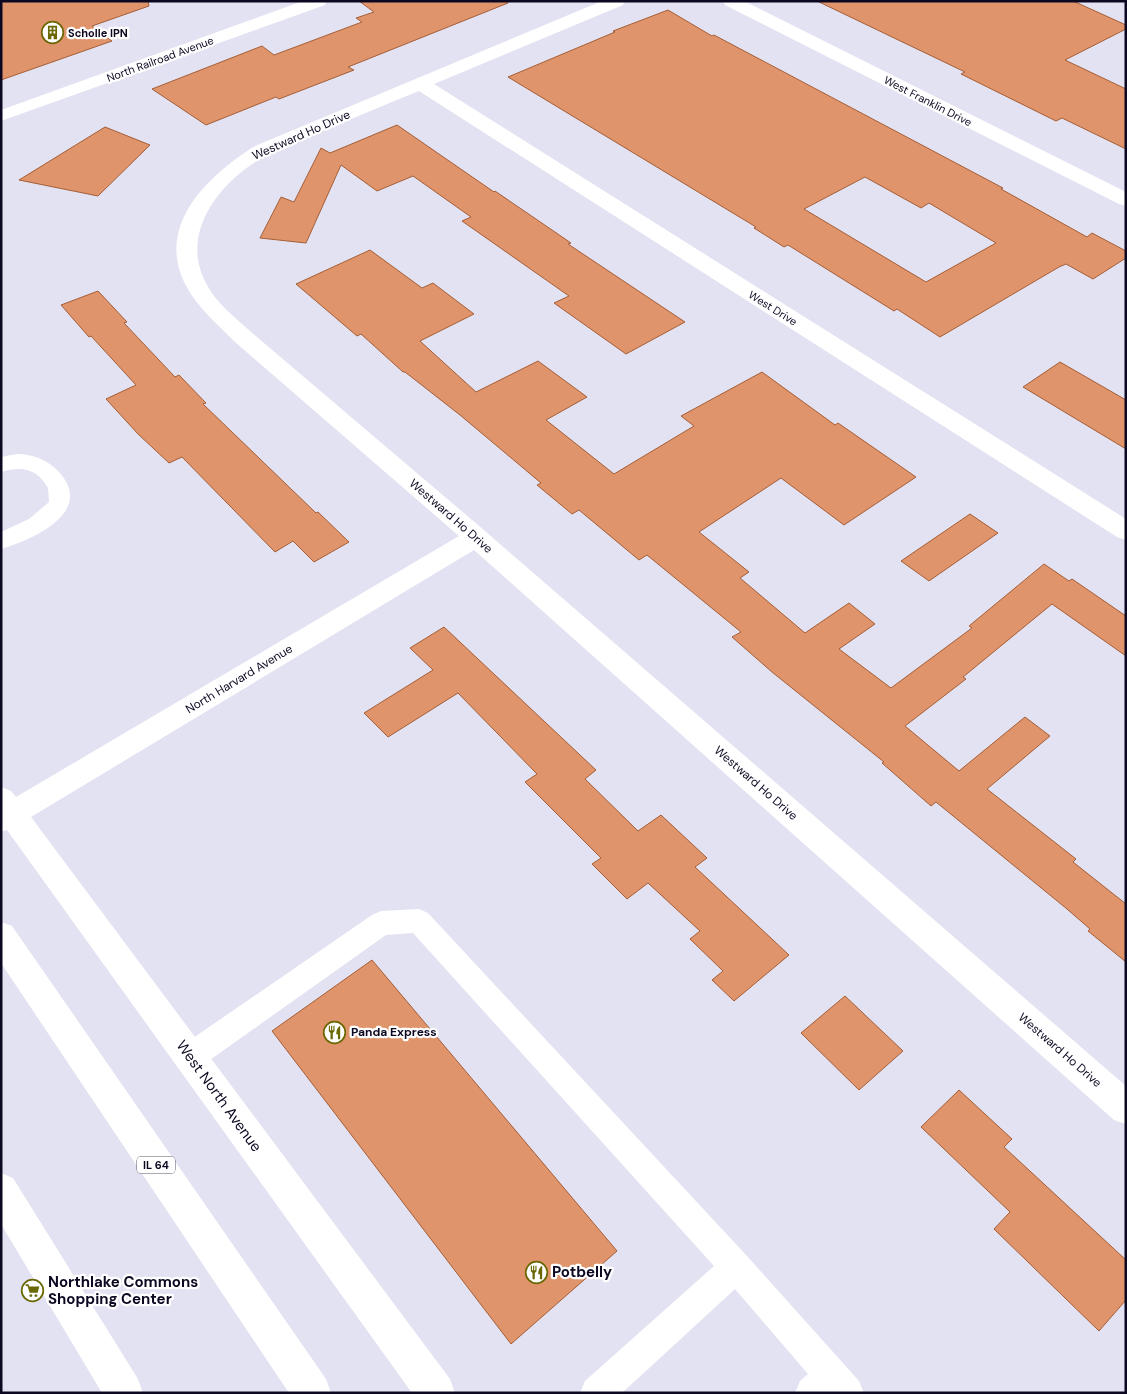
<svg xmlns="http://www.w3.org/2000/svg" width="1127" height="1394" font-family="'DM Sans',sans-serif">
<rect width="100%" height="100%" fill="#e3e2f2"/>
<g fill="#df946b" stroke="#a55e36" fill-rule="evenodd">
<path d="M1 1H148L149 6 92 26 112 41 1 80Z"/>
<path d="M359 1H508V3L348 67 354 70 279 99 276 97 206 125 152 89 262 46 274 55 362 22 356 18 374 12Z"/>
<path d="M817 1H1073L1126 25V29L1065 60 1126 89V149L1062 118 1056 121 961 74 965 72Z"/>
<path d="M668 10 712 36 714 35 1003 188 1001 189 1087 237 1092 233 1126 251V258L1093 279 1066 264 1059 267 940 337 897 309 894 311 788 245 784 247 754 228 756 227 508 77 615 32 613 31ZM865 177 921 208 929 203 996 243 926 282 804 209Z"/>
<path d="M397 125 494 192 495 191 571 243 568 244 685 322 626 354 554 303 569 296 462 221 471 217 413 176 377 191 341 165 306 243 260 238 281 197 294 202 321 148 330 153Z"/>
<path d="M105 127 150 145 98 196 19 180Z"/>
<path d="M370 250 422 288 433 283 474 314 420 341 476 392 538 361 587 397 546 420 614 474 694 426 681 416 762 372 835 425 838 423 916 477 844 525 781 478 699 532 749 572 740 578 805 633 849 603 875 624 839 649 891 688 972 628 969 626 1044 564 1069 581 1072 579 1126 616V656L1052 604 963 677 966 679 905 726 959 771 1025 717 1050 736 987 789 1076 859 1073 862 1126 904V962L1088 931 1090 929 1067 909 936 802 931 806 882 763 884 762 772 672 732 637 741 632 647 555 639 560 579 510 572 514 537 485 541 483 460 415 405 372H403L361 334 357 336 296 284Z"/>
<path d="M98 291 127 322 124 323 175 377 179 375 206 403 203 404 316 513 318 512 349 542 314 562 293 541 275 552 182 457 169 463 138 434 106 399 136 385 91 336 89 337 61 305Z"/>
<path d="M1060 362 1126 400V449L1023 387Z"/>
<path d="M970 514 998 533 929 581 901 561Z"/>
<path d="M444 627 596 770 585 779 638 831 661 815 707 858 695 867 789 955 734 1001 712 980 723 971 690 939 700 931 648 883 627 899 592 864 601 858 525 782 537 774 458 693 388 737 364 713 433 670 410 648Z"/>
<path d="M372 960 617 1251 511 1344 272 1031Z"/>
<path d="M845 996 903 1051 859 1090 801 1033Z"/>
<path d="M959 1090 1012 1139 1004 1147 1126 1260V1300L1099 1331 994 1229 1010 1212 921 1127Z"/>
</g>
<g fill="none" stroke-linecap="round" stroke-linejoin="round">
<g fill="#fff" fill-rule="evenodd">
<path d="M17 454C33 454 48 460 59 472 95 512 34 539 1 549V532L29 519 49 502 48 488C37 468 21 466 1 472V457Z"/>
<path d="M419 909 428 913 747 1256 859 1381 864 1393H795L800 1381 808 1374 735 1289 622 1393H580L585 1381 714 1266 413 933 386 935 200 1067 190 1070 180 1067 176 1057 180 1047 372 915 381 911Z"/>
</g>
<g fill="#fff" fill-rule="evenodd">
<path d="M303 1H327L325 5 1 121V110Z"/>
<path d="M602 1H625L623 5 434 84 1126 519V540L1117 537 419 91C391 102 363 114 335 126 313 135 290 143 269 154 222 178 177 232 207 285 217 304 236 318 251 332L485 531 1126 1086V1124L1114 1120 474 550 31 817 450 1379 455 1393H412L7 830 1 832V787L11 791 16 797 459 536 235 342C217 324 197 307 185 284 155 224 209 175 255 146Z"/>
<path d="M723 1H744L1126 192V206L1119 204 725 5Z"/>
</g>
<g fill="#fff" fill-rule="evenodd">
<path d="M1 922 12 926 326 1379 331 1393H289L1 963Z"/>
<path d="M1 1173 13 1178 138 1379 143 1393H102L1 1224Z"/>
</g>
</g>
<defs>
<symbol id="building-ring" viewBox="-11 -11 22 22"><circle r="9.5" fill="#fff" stroke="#6a6803" stroke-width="1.5"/><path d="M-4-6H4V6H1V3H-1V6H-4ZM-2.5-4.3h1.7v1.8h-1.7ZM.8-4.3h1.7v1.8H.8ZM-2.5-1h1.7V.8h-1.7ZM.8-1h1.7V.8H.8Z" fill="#6a6803"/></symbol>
<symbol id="restaurant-ring" viewBox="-11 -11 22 22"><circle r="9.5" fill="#fff" stroke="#6a6803" stroke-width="1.5"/><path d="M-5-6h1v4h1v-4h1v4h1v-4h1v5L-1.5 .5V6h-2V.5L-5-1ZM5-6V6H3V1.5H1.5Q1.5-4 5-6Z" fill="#6a6803"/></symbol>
<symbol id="supermarket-ring" viewBox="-11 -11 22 22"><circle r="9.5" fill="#fff" stroke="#6a6803" stroke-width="1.5"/><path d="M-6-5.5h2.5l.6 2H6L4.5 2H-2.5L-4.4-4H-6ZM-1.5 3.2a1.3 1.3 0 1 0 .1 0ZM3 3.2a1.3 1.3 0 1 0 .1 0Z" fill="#6a6803"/></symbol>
</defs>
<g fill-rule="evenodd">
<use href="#building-ring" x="40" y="20" width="25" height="25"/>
<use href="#restaurant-ring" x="322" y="1020" width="25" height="25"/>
<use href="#restaurant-ring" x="524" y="1260" width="25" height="25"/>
<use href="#supermarket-ring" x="20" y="1278" width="25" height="25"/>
</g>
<g text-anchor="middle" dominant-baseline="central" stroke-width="4.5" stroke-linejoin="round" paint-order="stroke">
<g font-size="11" font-weight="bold" fill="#0d0822" stroke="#fff" text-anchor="start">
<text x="68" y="33">Scholle IPN</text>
</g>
<g font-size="11" fill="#0d0822" stroke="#fff">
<text transform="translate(160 59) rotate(-20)">North Railroad Avenue</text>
<text transform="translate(928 101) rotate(27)">West Franklin Drive</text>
<text transform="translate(773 308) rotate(32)">West Drive</text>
</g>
<rect fill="#fff" stroke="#565264" stroke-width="1" x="137" y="1156.5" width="38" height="17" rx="4"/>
<g font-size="11" font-weight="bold" fill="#0d0822">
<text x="156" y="1165">IL 64</text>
</g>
<g font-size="12" fill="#0d0822" stroke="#fff">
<text transform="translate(301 135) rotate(-24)">Westward Ho Drive</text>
<text transform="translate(451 516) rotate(41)">Westward Ho Drive</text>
<text transform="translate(239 679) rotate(-31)">North Harvard Avenue</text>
<text transform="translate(756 783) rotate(41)">Westward Ho Drive</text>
<text transform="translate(1060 1050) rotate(41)">Westward Ho Drive</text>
</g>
<g font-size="12" font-weight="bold" fill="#0d0822" stroke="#fff" text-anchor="start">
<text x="351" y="1032">Panda Express</text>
</g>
<g font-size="15" fill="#0d0822" stroke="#fff">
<text transform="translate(219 1096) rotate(54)">West North Avenue</text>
</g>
<g font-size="15" font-weight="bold" fill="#0d0822" stroke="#fff" text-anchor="start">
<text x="552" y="1272">Potbelly</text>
<text x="48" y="1282">Northlake Commons<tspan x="48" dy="17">Shopping Center</tspan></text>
</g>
</g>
<rect width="1127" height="1394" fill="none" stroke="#0d0822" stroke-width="5"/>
</svg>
